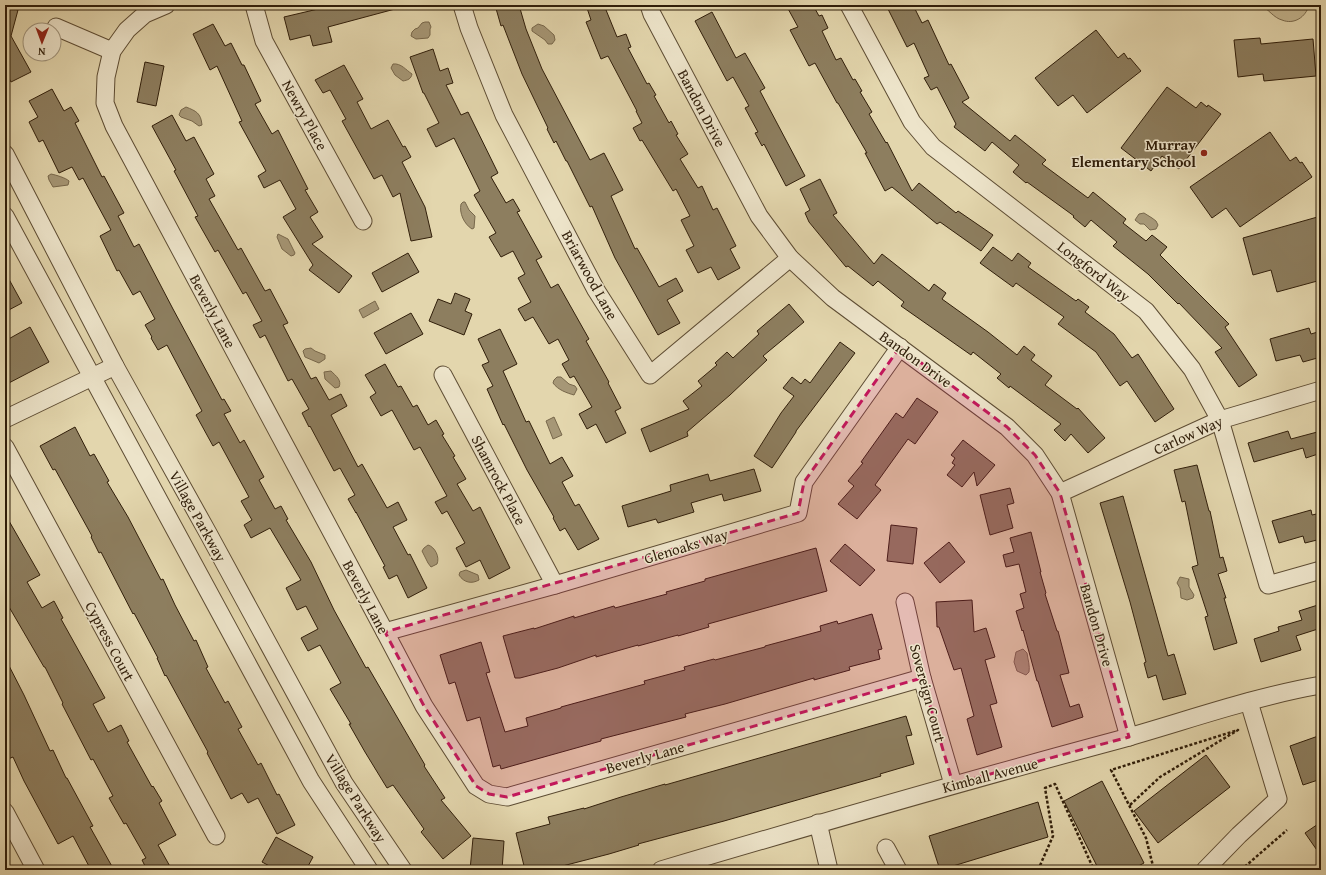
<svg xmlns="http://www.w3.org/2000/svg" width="1326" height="875" font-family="'Gentium Book Plus',serif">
<rect width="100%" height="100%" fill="#e3d6ad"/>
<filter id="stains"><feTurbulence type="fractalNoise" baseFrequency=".005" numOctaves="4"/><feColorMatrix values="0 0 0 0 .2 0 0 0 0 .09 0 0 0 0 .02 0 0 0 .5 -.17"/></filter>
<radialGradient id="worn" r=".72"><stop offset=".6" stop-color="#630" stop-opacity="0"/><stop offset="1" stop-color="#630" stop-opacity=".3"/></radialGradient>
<path fill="#c5b791" stroke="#7a6a4e" d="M1261 5H1309C1306 17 1294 25 1282 20 1274 18 1268 9 1261 5Z"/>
<g fill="#a69776" stroke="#77674b">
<path d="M425 22H429L431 27 430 29V35L428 38 416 39 411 36 412 32 415 29 418 28 422 23Z"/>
<path d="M538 24 544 26 554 35 555 40 552 44H548L545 40 532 31V28Z"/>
<path d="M393 64C401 63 406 70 412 74 411 79 408 80 403 81L395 75 391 68Z"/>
<path d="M186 107C196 111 201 113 202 125L199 126 192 121 181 117 179 115 181 110Z"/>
<path d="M51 174C56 175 66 178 69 181L68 185 53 187 49 180 48 176Z"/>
<path d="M463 202H465L469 210 475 216 474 228 472 229C464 224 459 213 461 204Z"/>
<path d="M1144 213 1152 218 1156 221 1158 225 1156 229 1150 230 1144 224H1140L1135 220 1139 214Z"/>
<path d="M278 234 288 239 295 253 294 255 291 256 282 249 277 237Z"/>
<path d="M375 301 379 309 363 318 359 310Z"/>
<path d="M311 348 315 351 325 355V359L319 363 305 357 303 351 305 349Z"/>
<path d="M331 371C336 376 342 380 339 387L335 388 325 379 324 372Z"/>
<path d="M557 377H561L569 384 575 386 577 389 574 395C567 393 558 390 553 383L554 380Z"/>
<path d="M554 417 562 435 553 439 546 421Z"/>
<path d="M428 545C435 547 440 557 437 564L431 567 428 563 422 551 424 548Z"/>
<path d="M466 570 478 575 479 580C472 584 464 583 459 575L460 572Z"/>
<path d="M1180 577 1189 579V587L1194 595 1193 598 1187 600 1181 598 1180 588 1177 583Z"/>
<path d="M1023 649 1027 653C1028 660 1030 666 1029 672L1026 675 1017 671 1014 662 1016 652Z"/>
</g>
<g fill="#8d7e5f" stroke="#301e0a">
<path d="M335 5H394L395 9 328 27 332 42 313 46 310 35 290 40 284 17Z"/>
<path d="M495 5H519L526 29 542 69 590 160 604 153 623 190 611 196 635 249 637 248 659 287 676 278 683 291 667 300 680 323 658 335 615 258 592 206 590 207 567 161H566L556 141 554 143 547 129 548 128 522 74 503 25 501 26Z"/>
<path d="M586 5H604L617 37 626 34 631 47 628 48 647 84 649 83 656 95 654 96 669 123 671 121 678 134 676 135 688 154 680 159 698 188 702 186 713 210 717 208 736 246 730 249 740 268 718 280 711 267 698 273 686 250 694 246 681 220 690 216 676 189 673 191 642 140 640 141 633 128 642 123 636 111H637L608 56 601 59 586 22 591 20Z"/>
<path d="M786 5H813L819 16 822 15 828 28 822 31 836 60 841 58 853 80 855 79 862 91 860 92 872 112 869 114 886 143 887 142 912 191 919 183 956 213 958 211 993 235 981 251 940 222 937 224 892 187 885 191 865 153H867L838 103H837L815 63 809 66 790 30 798 27Z"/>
<path d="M886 5H913L922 23 928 20 949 65 951 64 969 98 962 102 1010 141 1015 135 1046 160 1042 164 1088 198 1093 192 1126 219 1123 223 1146 241 1152 235 1167 247 1160 255 1229 324 1225 327 1257 375 1239 387 1215 352 1222 348 1179 303 1178 304 1148 274 1113 246 1117 242 1091 220 1085 227 1073 217 1074 216 1027 182 1026 183 1013 172 1019 165 992 142 985 151 954 127 956 124 937 87 931 90 924 78 929 76 914 43 907 47Z"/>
<path d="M5 7 18 10 11 36 31 72 11 82 5 71Z"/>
<path d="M712 12 736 58 745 53 765 88 760 91 805 176 786 186 764 144 762 146 755 133 758 132 745 108 749 106 733 77 727 81 695 21Z"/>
<path d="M213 24 225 46 231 43 242 65H244L261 101 255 104 272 134 278 130 308 189 305 190 318 212 310 217 323 237 312 244 352 276 339 293 309 270 313 265 283 217 296 209 280 180 264 188 258 176 266 171 239 122 242 121 217 66 210 70 193 34Z"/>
<path d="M1096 30 1118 58 1124 53 1128 59 1130 58 1141 71 1087 113 1073 95 1058 106 1035 78Z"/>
<path d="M1260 38 1261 44 1313 39 1316 76 1264 81 1263 74 1238 77 1234 40Z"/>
<path d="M433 49 440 71 448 68 453 83 446 85 461 115 468 112 498 173 491 177 506 203 513 199 520 211 517 212 542 257 536 260 551 288 558 284 589 339 586 341 609 382 608 383 621 408 615 411 626 433 606 443 596 424 587 429 579 414 592 407 574 376 570 378 562 364 569 360 558 339 549 344 533 317 525 321 518 309 531 302 518 278 525 274 513 251 501 257 489 237 496 233 474 195 480 191 454 138 436 147 427 129 439 123 424 93H423L410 57Z"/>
<path d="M145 62 164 66 156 106 137 102Z"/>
<path d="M344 65 363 99 357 102 371 129 388 120 403 147 405 146 411 157 402 162 425 207 432 237 411 241 400 193 393 197 382 175 374 179 342 121 346 119 330 90 323 93 315 80Z"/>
<path d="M1167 87 1196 108 1201 102 1207 107 1208 105 1221 114 1179 169 1162 156 1151 171 1121 148Z"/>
<path d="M52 89 64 111 71 107 79 121 75 123 102 177 104 176 124 213 118 216 134 247 139 244 173 309 222 400 224 399 231 411 224 414 240 443 244 440 264 477 259 480 275 509 281 506 288 519 286 520 311 562 334 610 366 668 368 667 425 765 424 766 445 798 441 800 471 836 443 859 421 832 424 829 393 785 387 788 365 752 349 724H351L330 689 341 683 320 645 308 651 301 638 318 629 306 606 297 610 286 588 301 580 270 528 251 538 244 525 252 520 241 501 249 497 219 442 213 446 196 415 202 411 167 345 158 350 151 338 152 337 145 325 155 319 140 291 133 295 119 270 117 271 100 236 111 230 83 178 79 180 72 167 59 173 43 140 39 142 29 122 38 117 29 101Z"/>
<path d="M172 115 186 141 194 137 214 174 206 179 215 196 209 199 238 250 241 248 265 291 270 289 288 323 283 325 311 379 316 377 329 400 341 394 347 406 331 415 358 467 362 464 387 508 398 502 407 520 393 527 408 555 410 554 427 588 408 598 397 575 389 579 383 567 385 566 356 512V513L348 499 355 495 340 468 334 471 310 426 309 427 302 413 309 409 292 379 288 381 265 335 260 338 253 325 262 321 246 292 243 294 218 250 215 252 195 217 198 216 174 171 176 170 152 126Z"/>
<path d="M1270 132 1290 161 1296 157 1300 163 1302 162 1312 177 1240 227 1226 208 1212 218 1190 187Z"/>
<path d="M820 179 837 213 833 215 874 264 882 254 929 291 934 284 946 293 942 299 988 332 1017 355 1024 346 1035 355 1031 360 1052 376 1045 385 1077 409 1078 408 1105 438 1088 453 1071 434 1065 441 1054 430 1061 424 1010 386 1009 388 997 378 1001 374 973 352 971 355 901 306 904 302 878 281 873 286 848 266 846 267 809 222 805 213 810 210 800 189Z"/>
<path d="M1321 216V280L1277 292 1271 270 1253 275 1243 238Z"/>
<path d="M993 247 1012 261 1018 253 1031 263 1028 267 1076 301 1078 299 1089 307 1085 312 1114 334 1132 358 1138 354 1174 409 1155 422 1127 381 1120 386 1096 352 1058 324 1064 317 1016 283 1013 287 980 263Z"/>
<path d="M408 253 419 272 382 292 372 273Z"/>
<path d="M5 272 22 303 5 312Z"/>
<path d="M455 293 470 299 465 311 472 314 464 335 429 321 438 299 451 304Z"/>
<path d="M789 304 804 322 763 356 767 360 730 395 687 432 688 436 650 452 641 429 689 409 683 401 702 386 698 381 717 365 715 363 727 352 733 358 759 334 757 331Z"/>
<path d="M411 313 423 334 386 354 374 333Z"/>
<path d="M30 327 49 362 5 385V341Z"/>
<path d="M1309 328 1311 334 1321 331V357L1303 362 1300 355 1276 361 1270 339Z"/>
<path d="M500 329 517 364 503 371 526 422 529 421 550 464 562 457 573 476 562 482 575 506 579 504 599 539 578 550 565 528 560 531 553 518 554 517 527 470 504 424 503 425 487 389 493 386 482 365 489 362 478 339Z"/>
<path d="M840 342 855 353 796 431V432L772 468 754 456 781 413 794 396 783 388 792 377 801 384 805 379 810 383Z"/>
<path d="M385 364 398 387 401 386 413 407 417 405 428 425 436 420 444 434 442 435 455 456 453 457 466 479 457 484 473 511 480 507 510 568 489 579 480 560 466 567 456 548 465 543 447 511 442 514 435 502 447 496 420 447 414 450 392 410 381 416 370 397 376 393 365 375Z"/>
<path d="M917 398 938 412 915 444 908 439 875 485 881 490 857 519 838 504 854 486 848 481 863 463 861 462 896 413 903 418Z"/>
<path d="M75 427 90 456 94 454 109 481 107 482 128 517 161 580 163 579 175 605 194 641 196 640 208 667 206 668 225 703 228 701 242 727 238 729 258 765 261 763 277 795 279 794 295 825 277 834 258 798 248 803 242 793 231 799 207 753 208 752 166 675 165 676 157 658H158L134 613 133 614 101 552 99 553 91 537 92 536 55 469 53 470 40 446Z"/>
<path d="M1288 431 1291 439 1321 431V453L1306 458 1303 448 1254 462 1248 443Z"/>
<path d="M963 440 995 465 977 486 974 472 962 487 947 475 955 465 952 463 955 458 951 455Z"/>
<path d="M1197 465 1209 511H1210L1220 558 1223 557 1227 571 1218 574 1226 598H1224L1237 643 1214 650 1205 617 1208 616 1192 567 1198 565 1185 501 1182 502 1174 470Z"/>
<path d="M754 469 761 491 724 501 722 494 691 503 694 512 658 523 656 519 628 527 622 506 671 491 670 485 708 474 710 481Z"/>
<path d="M1010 488 1014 503 1007 505 1013 528 990 535 980 495Z"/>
<path d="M1123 496 1168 656 1174 654 1186 694 1163 700 1156 675 1148 678 1144 663 1146 662 1130 602 1100 503Z"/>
<path d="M1311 510 1312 515 1321 513V539L1305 543 1303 536 1279 543 1272 521Z"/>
<path d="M5 514 40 575 27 582 42 608 54 601 63 618 61 619 105 698 93 704 108 732 121 725 129 741 127 742 152 787 153 786 162 801 159 803 176 835 158 845 172 870H147L142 860 146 858 126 823 124 824 109 798 113 796 93 759 91 760 62 704 63 703 45 667H44L5 600Z"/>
<path d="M891 525 917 528 913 564 887 561Z"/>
<path d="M1031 532 1041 572H1040L1046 593 1045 594 1057 631H1058L1069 673 1060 675 1070 707 1079 704 1083 717 1052 727 1038 681H1037L1023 630 1022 631 1016 611 1024 608 1020 594 1026 592 1019 564 1006 567 1003 555 1014 552 1010 538Z"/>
<path d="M949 542 965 562 940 583 924 563Z"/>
<path d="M845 544 875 570 860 586 830 561Z"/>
<path d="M816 548 827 591 708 624 709 627 678 636V635L638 646V645L596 657V655L558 668 520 678H515L503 636 534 628V629L574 616V618L614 606 615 608 667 594 666 592 705 581V579Z"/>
<path d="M972 600 974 632 986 628 995 657 985 660 997 703 990 705 1002 747 977 755 967 719 974 716 961 668 954 670 939 627H937L936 602Z"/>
<path d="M1321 604V628L1296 636 1301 650 1261 662 1254 639 1279 631 1278 627 1302 620 1299 611Z"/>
<path d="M872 614 882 649 878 650 880 659 849 667 850 670 814 680V678L725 704 685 714 686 717 601 739V741L501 769 500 765 493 767 480 717 467 721 455 682 449 684 440 655 481 642 490 672 486 673 505 732 528 726 526 718 561 708V707L645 684 644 681 685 670 684 667 714 659 715 660 765 647V646L821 631 820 626 837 621 838 624Z"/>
<path d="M5 658 24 695 50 751 53 750 66 778H67L93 826 90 827 114 870H91L73 836 58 844 24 781 13 757 8 759 5 751Z"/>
<path d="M906 716 912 735 906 736 914 764 880 774 881 776 724 821 638 844 639 845 609 854 547 870H525L516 833 550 824 548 817 584 808V809L621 797 665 784V785Z"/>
<path d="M1321 735V779L1303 785 1290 746Z"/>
<path d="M1206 755 1230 787 1158 843 1134 811Z"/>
<path d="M1102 781 1144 863 1131 870H1099L1064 801Z"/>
<path d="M1038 802 1048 837 940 870 929 836Z"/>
<path d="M1321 822V856L1305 833Z"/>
<path d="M276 837 313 857 306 870H277L262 862Z"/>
<path d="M473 838 504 841 502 870H470Z"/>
</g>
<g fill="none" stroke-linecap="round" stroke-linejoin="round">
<defs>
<g id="minor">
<path d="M166 5 145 14 127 30 112 51 106 77 105 103 114 126 385 632 424 706 476 786 489 794 507 797 922 678"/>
<path d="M254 5 264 41 363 221"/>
<path d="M462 5 469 28 504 115 596 290 650 375 790 258"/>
<path d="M649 5 652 14 759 216 790 258 833 298 1007 427 1035 455 1060 493 1129 737"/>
<path d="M849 5 912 122 933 147 1146 311 1192 369 1220 420 1268 585 1321 570"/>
<path d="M56 27 112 51"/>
<path d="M5 154 115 366 208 533 344 783 403 870"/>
<path d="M5 216 311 781 369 870"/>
<path d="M443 375 555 585"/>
<path d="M5 419 115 366"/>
<path d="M5 447 216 836"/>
<path d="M1060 493 1220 420 1321 390"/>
<path d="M905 602 922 678 953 784"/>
<path d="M385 632 555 585 798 513 804 482 900 347"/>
<path d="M5 812 36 870"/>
<path d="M818 823 829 870"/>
<path d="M886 848 898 870"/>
<path d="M661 870C813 825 965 781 1118 740 1186 721 1252 697 1321 685"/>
<path d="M1205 870 1239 835 1278 799 1249 702"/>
</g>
</defs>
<use href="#minor" stroke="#5d4c33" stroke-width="19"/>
<g stroke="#301e0a" stroke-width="2.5" stroke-dasharray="3 2" stroke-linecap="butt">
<path d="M1130 805 1160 777 1238 730 1111 770 1146 838 1154 870"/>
<path d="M1038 870 1053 836 1045 788 1055 784 1094 870"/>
<path d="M1241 870 1287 830"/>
</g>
<use href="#minor" stroke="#ede4ca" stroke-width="17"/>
</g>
<path fill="#c2185b" fill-opacity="0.2" stroke="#c2185b" stroke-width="3" stroke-dasharray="8 5" stroke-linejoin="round" d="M900 347 1007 427 1035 455 1060 493 1129 737 953 784 922 678 507 797 489 794 476 786 424 706 385 632 798 513 804 482Z"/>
<circle fill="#8f2418" stroke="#ede4ca" stroke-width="1.5" cx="1204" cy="153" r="4"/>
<g text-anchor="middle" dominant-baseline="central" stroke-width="3" stroke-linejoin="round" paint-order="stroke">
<g font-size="15" fill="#301e0a" stroke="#ede4ca">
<text transform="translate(702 108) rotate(62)">Bandon Drive</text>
<text transform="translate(305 115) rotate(61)">Newry Place</text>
<text transform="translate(1094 271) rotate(38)">Longford Way</text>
<text transform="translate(590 275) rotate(61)">Briarwood Lane</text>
<text transform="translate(213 311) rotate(62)">Beverly Lane</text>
<text transform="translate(916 359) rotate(36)">Bandon Drive</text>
<text transform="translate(1188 435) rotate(-24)">Carlow Way</text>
<text transform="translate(499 480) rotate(62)">Shamrock Place</text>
<text transform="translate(198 516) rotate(61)">Village Parkway</text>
<text transform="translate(686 546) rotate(-17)">Glenoaks Way</text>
<text transform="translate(366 597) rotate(62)">Beverly Lane</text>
<text transform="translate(1097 625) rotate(74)">Bandon Drive</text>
<text transform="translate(110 641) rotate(62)">Cypress Court</text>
<text transform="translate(928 693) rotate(75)">Sovereign Court</text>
<text transform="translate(645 757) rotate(-16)">Beverly Lane</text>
<text transform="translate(990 775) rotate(-15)">Kimball Avenue</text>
<text transform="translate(356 798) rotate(58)">Village Parkway</text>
</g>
<g font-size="15" font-weight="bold" fill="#301e0a" stroke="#ede4ca" text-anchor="end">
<text x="1196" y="144">Murray<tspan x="1196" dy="17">Elementary School</tspan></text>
</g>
</g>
<rect width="1326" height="875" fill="none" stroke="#e3d6ad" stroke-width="20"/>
<rect x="6" y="6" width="1314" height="863" fill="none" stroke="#301e0a" stroke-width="2"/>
<rect x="10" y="10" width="1306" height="855" fill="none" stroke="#301e0a"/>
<g transform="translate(42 42) rotate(181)"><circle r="19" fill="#ede4ca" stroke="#a1957d"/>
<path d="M0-3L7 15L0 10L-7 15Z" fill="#8f2418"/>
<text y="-6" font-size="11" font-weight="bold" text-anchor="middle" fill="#301e0a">N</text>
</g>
<rect width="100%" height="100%" filter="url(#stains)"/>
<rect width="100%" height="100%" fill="url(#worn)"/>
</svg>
